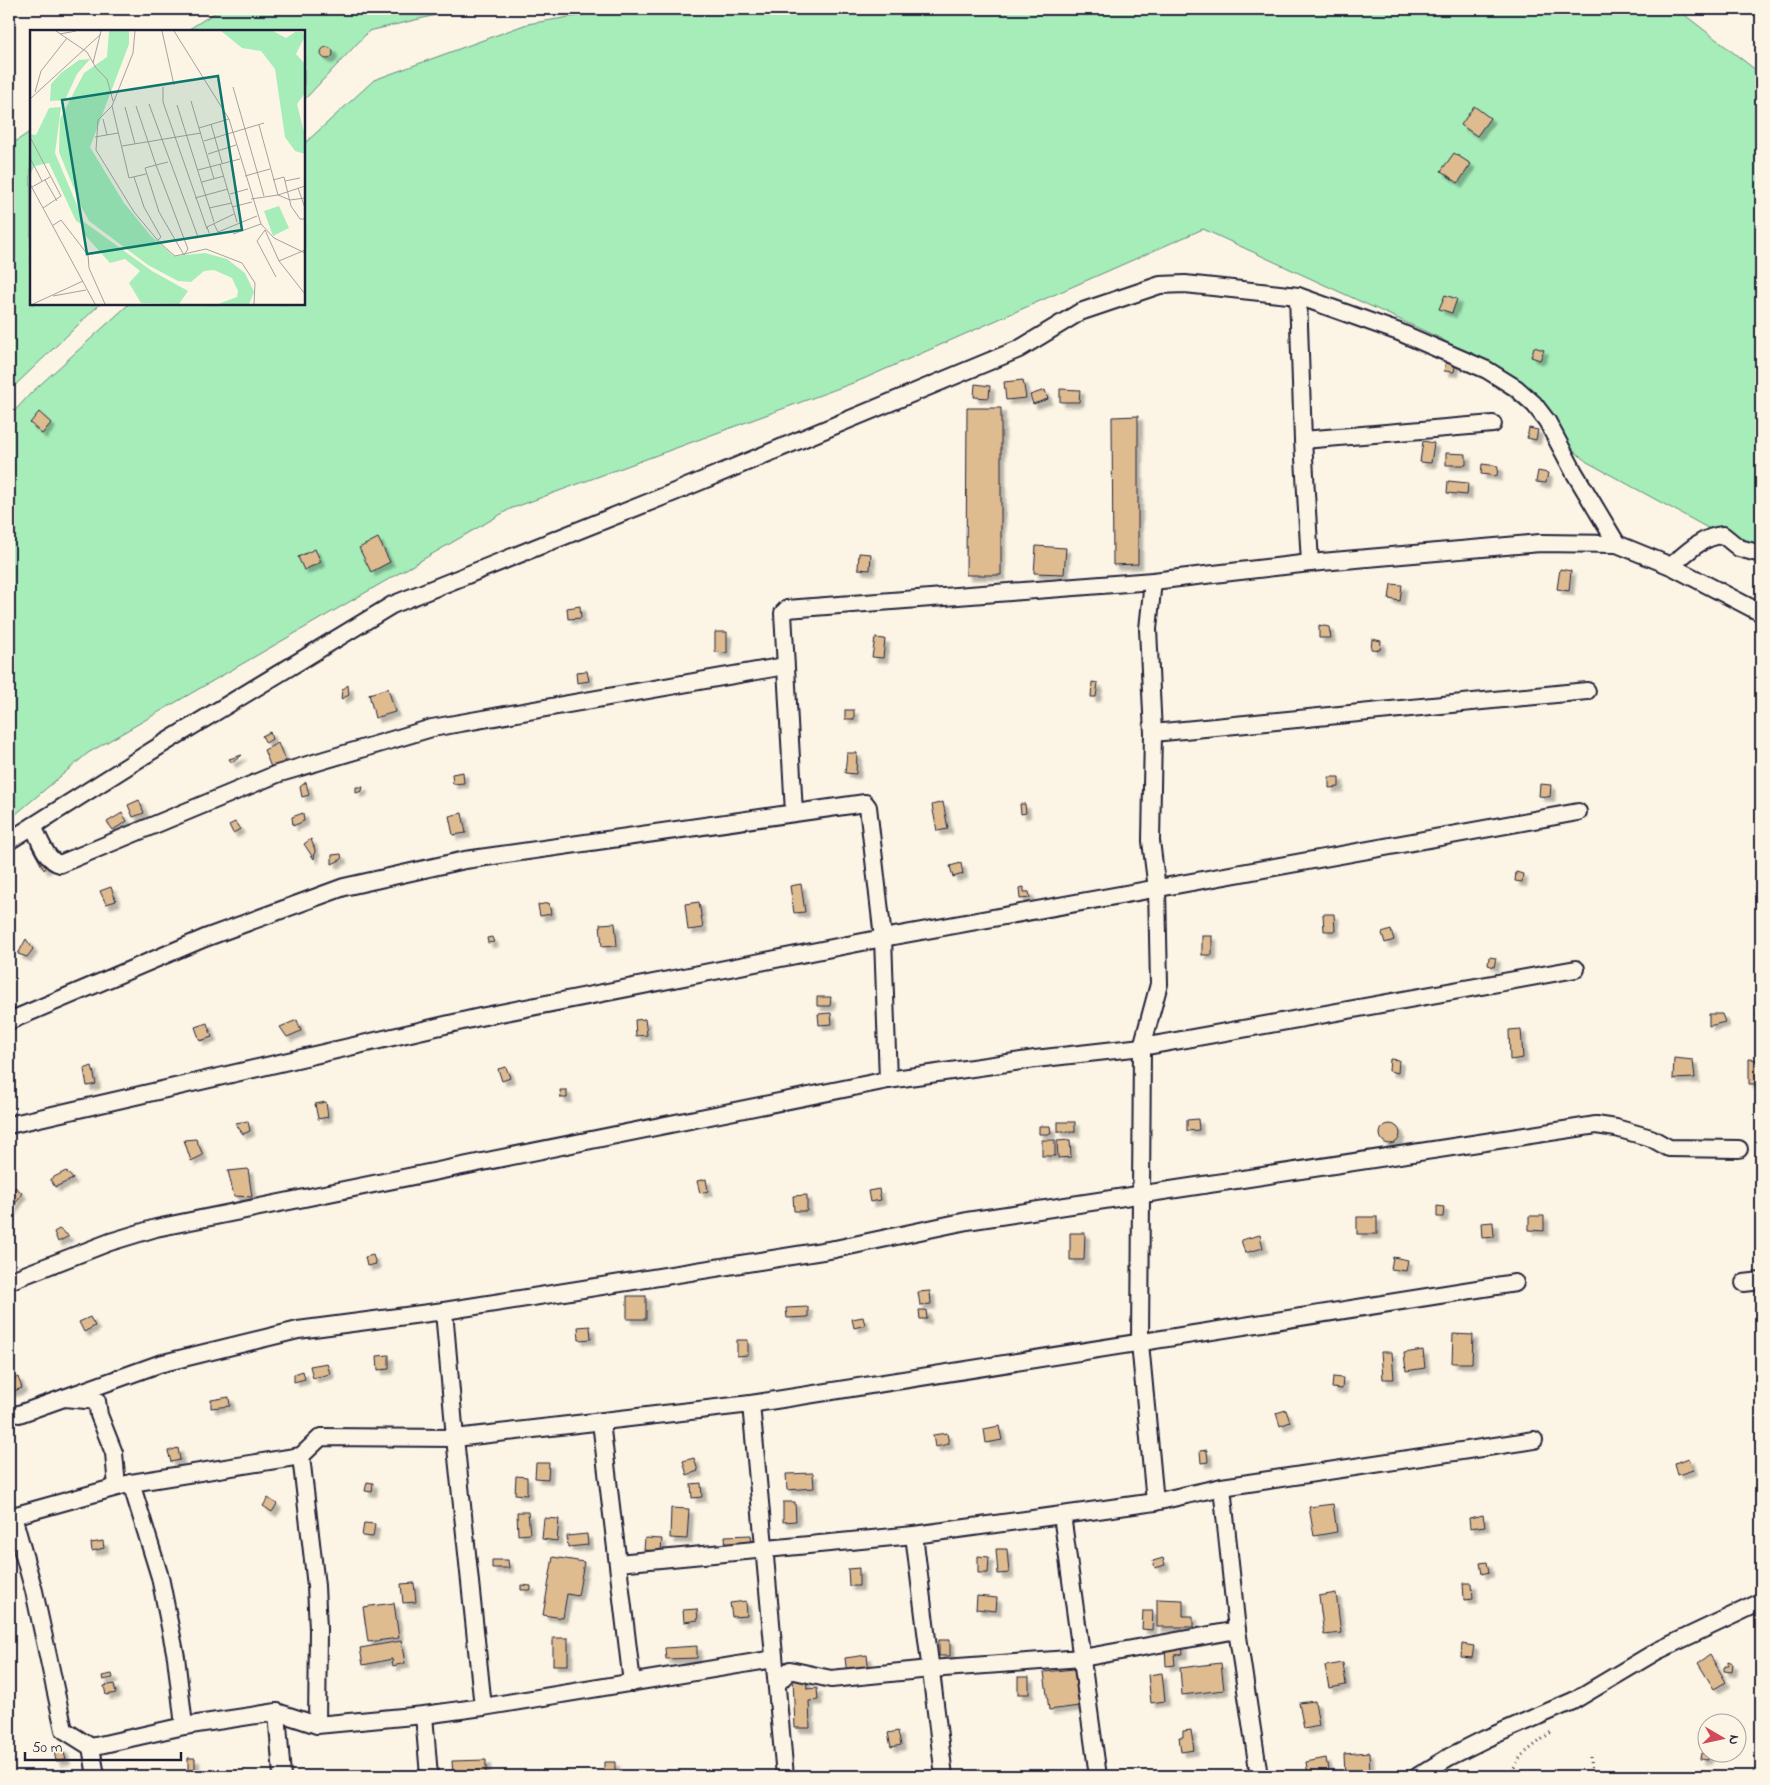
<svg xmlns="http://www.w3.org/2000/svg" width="1770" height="1785" font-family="'Indie Flower',sans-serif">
<defs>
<filter id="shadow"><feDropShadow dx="4.5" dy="4.5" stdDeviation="1" flood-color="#0004"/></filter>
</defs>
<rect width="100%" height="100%" fill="#fcf5e5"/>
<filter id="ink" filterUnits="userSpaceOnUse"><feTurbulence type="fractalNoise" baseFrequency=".02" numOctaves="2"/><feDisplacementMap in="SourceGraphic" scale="10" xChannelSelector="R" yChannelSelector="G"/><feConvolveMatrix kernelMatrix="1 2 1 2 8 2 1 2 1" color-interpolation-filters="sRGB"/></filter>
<g filter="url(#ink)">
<g fill="#a6edba" stroke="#64887a">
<path d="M221 9H313L335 13 340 9H461L369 31 304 100V31H186Z"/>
<path d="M619 9H1677L1761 74V557L1587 462 1442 339 1203 229 861 380 510 509 88 753 9 820V417L31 393 129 304H304V144L374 80 527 24Z"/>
<path d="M31 131V304H100L9 391V146Z"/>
</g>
<g fill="#dfbb90" stroke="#22223b" filter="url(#shadow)">
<circle cx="327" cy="53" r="6"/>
<path d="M1474 106 1490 118 1477 136 1461 125Z"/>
<path d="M1454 153 1471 164 1458 183 1441 171Z"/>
<path d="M1445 295 1457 299 1452 313 1439 309Z"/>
<path d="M1534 347 1544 350 1540 360 1531 357Z"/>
<path d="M1446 360 1456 362 1454 372 1444 371Z"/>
<path d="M1023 380 1026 398 1006 400 1004 382Z"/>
<path d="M975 384 990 386 989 398 974 397Z"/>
<path d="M1060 389 1080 390 1079 402H1060Z"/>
<path d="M1045 390 1048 399 1033 404 1030 395Z"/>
<path d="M967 408H1001V575H966Z"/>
<path d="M39 412 51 423 42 434 30 423Z"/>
<path d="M1138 416V564L1113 565 1112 417Z"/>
<path d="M1529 428 1538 430 1536 440 1527 438Z"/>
<path d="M1423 441 1434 443 1431 463 1420 462Z"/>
<path d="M1446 453 1466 454V465H1446Z"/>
<path d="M1482 464 1498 466 1497 476 1481 474Z"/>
<path d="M1538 471 1548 473 1546 483 1536 482Z"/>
<path d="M1448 481 1468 483 1467 495 1447 493Z"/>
<path d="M378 538 390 562 371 572 359 548Z"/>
<path d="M1036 546 1066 548 1064 574 1034 573Z"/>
<path d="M315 549 321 562 304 570 298 557Z"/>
<path d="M859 553 871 554 870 570 858 569Z"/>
<path d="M1560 569 1571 571 1569 591 1557 589Z"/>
<path d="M1391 584 1402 585 1400 601 1389 599Z"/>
<path d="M580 606 581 618 568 619 567 608Z"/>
<path d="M1319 625 1329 627 1331 638H1319Z"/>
<path d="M715 632H727V653L715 652Z"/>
<path d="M875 638 885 639 883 658 872 657Z"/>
<path d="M1372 639 1381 641 1380 650 1371 649Z"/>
<path d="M587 671 589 681 577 683 576 672Z"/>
<path d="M1092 682 1098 683 1096 697H1091Z"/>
<path d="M348 685 349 695 341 699 342 690Z"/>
<path d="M388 688 395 712 375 718 369 694Z"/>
<rect x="845" y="710" width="9" height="9"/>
<path d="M270 732 272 739 266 743 262 736Z"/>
<path d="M278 743 286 762 273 772 264 750Z"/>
<path d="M847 753H857L856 774 845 773Z"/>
<path d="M242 755 232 763 229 759Z"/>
<path d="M463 772 464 783 453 784 452 774Z"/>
<path d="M1329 777H1339V787L1329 788Z"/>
<path d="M306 782 309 795 302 797 300 787Z"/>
<path d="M1540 784 1551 785 1550 797 1539 796Z"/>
<path d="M356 787H363L362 791 356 793Z"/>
<path d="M139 800 144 813 133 817 128 805Z"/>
<path d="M943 802 948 829 937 831 932 805Z"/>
<path d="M1020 804H1025L1026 813 1021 814Z"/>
<path d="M122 813 127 821 113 830 107 822Z"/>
<path d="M303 813 304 821 293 826 292 817Z"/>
<path d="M462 813 466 833 453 835 449 816Z"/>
<path d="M235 822 240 829 233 833 229 825Z"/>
<path d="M311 839 315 850 314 859 304 844Z"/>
<path d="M42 842 49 865 44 870 31 846Z"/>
<path d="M341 854 342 859 332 864V855Z"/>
<path d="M961 863 963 874 953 877 950 866Z"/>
<path d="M1516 872 1523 874 1522 882 1515 881Z"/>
<path d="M801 884 805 912 794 913 790 886Z"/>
<path d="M111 887 116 901 106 904 100 891Z"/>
<path d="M1024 887V892H1029L1030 898 1020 899 1019 888Z"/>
<path d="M699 902 703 928 688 930 685 904Z"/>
<path d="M549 903 551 914 540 916 538 905Z"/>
<path d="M1323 914H1334L1335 931H1324Z"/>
<path d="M615 923 617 946 602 947 600 924Z"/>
<path d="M1391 930 1394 940 1385 943 1382 933Z"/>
<rect x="1202" y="936" width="10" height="19"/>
<path d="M492 937 494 942 488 943 487 938Z"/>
<path d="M26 939 33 949 27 957 18 954Z"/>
<path d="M1489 957 1496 958 1494 967 1488 965Z"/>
<path d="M817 997H831L830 1006H817Z"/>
<path d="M1758 1004 1761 1005V1017L1756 1016Z"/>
<path d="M831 1013 832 1024 819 1025 818 1014Z"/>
<path d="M1709 1014H1722L1725 1022 1709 1026Z"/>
<path d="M645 1019 647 1035 636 1036 635 1020Z"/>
<path d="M297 1020 301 1031 287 1037 280 1027Z"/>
<path d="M207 1023 212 1037 200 1041 195 1027Z"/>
<path d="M1521 1029 1523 1058 1510 1060 1509 1030Z"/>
<path d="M1674 1058 1693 1060 1695 1078 1673 1079Z"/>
<path d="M1390 1059 1399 1060 1398 1073 1389 1071Z"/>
<path d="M1749 1059 1761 1060V1084H1749Z"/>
<path d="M92 1066 96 1084 87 1086 84 1069Z"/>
<path d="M506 1067 510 1078 502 1081 498 1069Z"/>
<path d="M560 1090H567V1098H561Z"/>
<path d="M326 1102 328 1117 318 1119 315 1104Z"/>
<path d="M1198 1119 1199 1130 1187 1131V1120Z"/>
<path d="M248 1121 250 1131 243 1134 235 1123Z"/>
<rect x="1058" y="1122" width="17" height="10"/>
<circle cx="1390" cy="1134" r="10"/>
<path d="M1039 1126H1050L1051 1134H1039Z"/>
<path d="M196 1139 203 1155 191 1161 184 1140Z"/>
<rect x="1042" y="1140" width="13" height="16"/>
<path d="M1070 1140 1071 1157 1058 1158 1057 1141Z"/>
<path d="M248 1169 252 1197 234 1196 228 1171Z"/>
<path d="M66 1171 73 1179 55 1187 50 1179Z"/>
<path d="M706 1179 708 1191 700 1193 697 1181Z"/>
<path d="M15 1187 22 1193 11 1211Z"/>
<path d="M879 1189 881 1200 870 1202 868 1191Z"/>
<path d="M807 1195V1211H794L793 1196Z"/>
<path d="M1437 1206 1444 1207 1443 1217H1437Z"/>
<path d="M1529 1216H1544V1231L1529 1230Z"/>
<rect x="1357" y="1217" width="20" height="17"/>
<path d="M1493 1222 1494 1237 1482 1238 1481 1223Z"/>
<path d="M59 1229 69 1236 58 1242 54 1232Z"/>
<path d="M1070 1233H1085L1084 1260H1070Z"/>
<path d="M1260 1235 1263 1248 1245 1253 1241 1240Z"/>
<path d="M373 1255 376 1264 367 1266 365 1257Z"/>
<path d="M1393 1257 1408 1260 1406 1271 1391 1269Z"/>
<path d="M930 1291 931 1304 920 1305 918 1292Z"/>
<rect x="627" y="1296" width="19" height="23"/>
<path d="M808 1307V1317L787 1318 786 1308Z"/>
<path d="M919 1310H926L927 1319H920Z"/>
<path d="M90 1317 95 1326 84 1332 79 1322Z"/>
<path d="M863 1317 865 1325 854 1328 852 1319Z"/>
<path d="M590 1326 591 1339 579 1340 578 1327Z"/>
<path d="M1453 1334 1473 1335 1472 1363H1452Z"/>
<path d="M737 1340H748V1355L737 1356Z"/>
<path d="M1423 1350 1425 1368 1406 1371 1404 1353Z"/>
<path d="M1381 1352H1392L1394 1379H1383Z"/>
<path d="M389 1355V1369L378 1370 377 1356Z"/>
<path d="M327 1363 330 1374 313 1378 310 1366Z"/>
<path d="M303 1371 305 1379 294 1382V1374Z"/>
<path d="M18 1377 22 1388 11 1392 9 1381Z"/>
<path d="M1333 1377 1343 1378 1342 1389 1332 1388Z"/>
<path d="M229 1397 230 1406 211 1408V1400Z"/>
<path d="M1286 1410 1290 1422 1280 1426 1276 1413Z"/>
<path d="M999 1426 1002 1440 986 1443 984 1429Z"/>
<path d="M947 1433 949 1444 935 1447 933 1435Z"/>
<path d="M178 1448 180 1460 171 1462 168 1451Z"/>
<path d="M1207 1450 1208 1462 1201 1463 1200 1451Z"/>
<path d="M694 1458 698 1471 687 1475 683 1461Z"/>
<path d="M1689 1458 1693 1470 1678 1475 1675 1463Z"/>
<path d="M536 1463H549L548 1479 535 1478Z"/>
<path d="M813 1473 814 1488 787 1490 786 1474Z"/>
<path d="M516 1476 527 1477V1495L515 1494Z"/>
<path d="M367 1482 373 1483 372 1492 365 1491Z"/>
<path d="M701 1483 702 1497 692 1498 691 1484Z"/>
<path d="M268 1498 277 1504 272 1512 263 1506Z"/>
<path d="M783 1502H795L796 1521 783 1522Z"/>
<path d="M1333 1504 1337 1532 1314 1536 1309 1507Z"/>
<path d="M671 1508 689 1509 687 1539 670 1538Z"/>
<path d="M517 1512H528L530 1534 518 1535Z"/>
<path d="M1483 1515 1485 1526 1470 1528 1469 1518Z"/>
<path d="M544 1518 559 1519 557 1541 542 1539Z"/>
<path d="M364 1523 375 1524 373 1537 362 1536Z"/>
<path d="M587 1534 588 1545 568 1547 567 1536Z"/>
<path d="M751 1535 752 1546 726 1548 725 1536Z"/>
<path d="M645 1538 662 1539 661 1551 644 1550Z"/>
<path d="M103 1541 104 1548 92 1551 91 1543Z"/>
<path d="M996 1549H1007L1009 1573 998 1574Z"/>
<path d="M978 1556 989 1557 988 1573H978Z"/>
<path d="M553 1557 584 1562 578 1596 567 1594 563 1618 543 1615Z"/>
<path d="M1163 1558 1165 1565 1155 1568 1153 1561Z"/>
<path d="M492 1560H508L509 1568H492Z"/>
<path d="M1487 1562 1489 1572 1482 1574 1480 1563Z"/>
<path d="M859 1568V1586H849L848 1569Z"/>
<path d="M414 1583 416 1602 403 1603 401 1584Z"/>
<path d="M1463 1583H1472L1473 1599 1464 1600Z"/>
<path d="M521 1585 531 1586V1590H521Z"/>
<path d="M1336 1593 1341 1633 1324 1635 1319 1596Z"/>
<path d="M977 1596 997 1598 996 1611 976 1609Z"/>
<path d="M1157 1599 1183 1600V1616H1193V1627H1157Z"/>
<path d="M746 1601 747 1616 732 1617 730 1603Z"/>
<path d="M394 1603 399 1638 368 1642 363 1607Z"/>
<path d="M697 1609 698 1620 684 1622 683 1610Z"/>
<path d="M1143 1611H1153L1152 1630 1142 1629Z"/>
<rect x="553" y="1638" width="15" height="27"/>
<rect x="939" y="1640" width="11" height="16"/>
<path d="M401 1641 405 1663 393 1666 392 1659 363 1665 360 1648Z"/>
<path d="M1182 1643 1183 1654 1174 1655 1175 1665 1166 1666 1165 1644Z"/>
<path d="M1462 1644 1474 1646 1472 1658 1461 1657Z"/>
<path d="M697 1646V1658L666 1659 665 1648Z"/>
<path d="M867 1655 869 1672 847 1675 845 1658Z"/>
<path d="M1710 1655 1726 1682 1714 1689 1698 1663Z"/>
<path d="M1728 1662 1733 1664 1732 1672 1724 1671V1666H1728Z"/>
<path d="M1221 1663 1224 1690 1182 1695 1180 1668Z"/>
<path d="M1343 1663 1346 1685 1329 1688 1325 1666Z"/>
<path d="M1074 1669 1079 1706 1049 1710 1044 1672Z"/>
<path d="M1162 1673 1165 1701 1151 1703 1148 1675Z"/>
<path d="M112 1674 113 1678 103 1680 102 1676Z"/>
<path d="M806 1676 807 1689 817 1688 818 1700 809 1701 810 1728H795L793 1677Z"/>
<rect x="1018" y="1677" width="11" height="17"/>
<path d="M114 1684 116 1693 106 1695 104 1686Z"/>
<path d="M1315 1701 1319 1726 1304 1729 1299 1703Z"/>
<path d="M1191 1730 1194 1750 1181 1752 1179 1737H1183V1731Z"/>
<path d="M898 1731 901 1745 891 1747 888 1733Z"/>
<path d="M63 1749 66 1760 56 1761 54 1751Z"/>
<path d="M1369 1752 1370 1775 1345 1776 1344 1754Z"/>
<path d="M1702 1753 1709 1754 1708 1760 1701 1759Z"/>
<path d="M188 1758H195V1771L188 1772Z"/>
<path d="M1326 1758 1329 1776H1308L1306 1762Z"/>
<path d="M486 1760V1775L453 1776 452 1761Z"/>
<path d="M604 1762H615V1776H597V1774H604Z"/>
<rect x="1027" y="1774" width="16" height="2"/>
</g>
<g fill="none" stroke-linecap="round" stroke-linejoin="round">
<defs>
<g id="street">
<path d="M1298 296 1303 440 1310 563"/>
<path d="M1303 440 1493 424"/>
<path d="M1671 566C1686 553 1703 536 1723 535L1739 548 1761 554"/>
<path d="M1153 581 1148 629 1153 733 1151 841 1157 889 1159 984 1142 1047 1140 1343 1155 1502"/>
<path d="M1153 733 1587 691"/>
<path d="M794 813 783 613 787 609 1153 581 1310 563 1540 543 1617 544"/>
<path d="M33 826C39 838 46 861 60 864L277 774 432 728 785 666"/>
<path d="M9 841 161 745 392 605 677 491 1019 349 1080 312 1160 285 1185 284 1298 296 1399 332 1487 370 1516 388 1534 404 1547 421 1574 472 1617 544 1671 566 1761 613"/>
<path d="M9 1021 205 938 344 887 465 860 865 803 868 807 883 938 888 1080"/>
<path d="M9 1125 480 1017 883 938 1578 812"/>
<path d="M9 1281 110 1242 156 1228 888 1080 1035 1059 1142 1047 1576 969"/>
<path d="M1744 1283 1761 1281"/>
<path d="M444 1311 455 1438 483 1707"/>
<path d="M64 1398 159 1364 298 1330 444 1311 835 1249 967 1221 1577 1128 1596 1125 1616 1128 1651 1138 1669 1148 1739 1149"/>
<path d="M751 1404 785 1776"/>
<path d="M19 1414 64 1398 97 1401 99 1415 114 1453 117 1487 131 1483 160 1577 176 1657 184 1726"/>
<path d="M601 1422 632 1683"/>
<path d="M301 1456 316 1586 318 1629 317 1725"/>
<path d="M131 1483 301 1456 321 1437 455 1438 751 1404 1515 1283"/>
<path d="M1222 1487 1237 1630 1259 1776"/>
<path d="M1062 1515 1098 1776"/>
<path d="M914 1535 944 1776"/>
<path d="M618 1563 914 1535 1062 1515 1155 1502 1222 1487 1534 1440"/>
<path d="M777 1684 790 1670 831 1679 930 1669 1082 1658 1237 1630"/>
<path d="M277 1712 282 1776"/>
<path d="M424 1715 429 1776"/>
<path d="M91 1747 184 1726 277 1712 317 1725 424 1715 483 1707 774 1659"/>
<path d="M96 1776 91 1747 64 1730 34 1591 13 1516 117 1487"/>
<path d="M1418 1776 1449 1757 1485 1739 1573 1701 1657 1651 1761 1602"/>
</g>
</defs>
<use href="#street" stroke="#22223b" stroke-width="20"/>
<g stroke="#22223b" stroke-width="3" stroke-dasharray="1 4" stroke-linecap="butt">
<path d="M1591 1757 1592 1776"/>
<path d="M1509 1776 1521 1756 1551 1732"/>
</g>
<use href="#street" stroke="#fcf5e5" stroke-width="16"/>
</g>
</g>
<g transform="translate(30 30)">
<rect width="275" height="275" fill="#fcf5e5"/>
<path d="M79 1H99V14L60 117 94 173 121 206 144 226 175 223 197 229 215 243 224 262 219 274H188L207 267 208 261 202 248 184 240 174 241 161 252 148 251 118 235 59 191 52 178 29 122 30 89 54 43 77 27ZM191 1H243L256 8 265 2H273L274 8 266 24 275 34V63L267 74 275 106V124L265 121 255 107 245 39 231 21 212 18ZM60 29 47 44 35 70 20 71 21 54 31 43 49 30ZM31 77 25 123 54 192 122 241 158 261 149 274 111 273 99 253 110 241 95 229 80 233 53 203V195L46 191 19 133 5 136 0 144V104L6 105 19 78ZM249 176 259 198 243 206 234 181Z" fill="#a6edba"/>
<path fill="none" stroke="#a5a1a1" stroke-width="1" d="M26 1 57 22 66 38 77 49 83 71M105 1 103 23 82 76 68 90 66 120 104 182 130 213 145 226 176 219 212 233 225 253 224 274M132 1 144 55M144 1 199 89 231 194 244 208 275 223M30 4 46 1M63 33 71 1M133 57V72L177 199M203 57 234 166M5 62 11 41 37 8M0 69 71 4M161 71 184 149M119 74 168 207M147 75 184 192M82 76 99 148 116 144M106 76 126 135 139 169 158 219 154 225 129 182 115 138 126 135 138 132M95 77 105 114M73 89 77 105M181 94 192 133M229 95 248 165 260 170 275 168M169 98 199 89M0 107 31 166 13 178M65 107 88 103M174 111 234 93M92 116 171 103M178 124 206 115M0 128 12 151M190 134 207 192M168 140 210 129M215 146 240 139M104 147 114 177 131 207 128 210M15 150 27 171M243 150 254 147 261 176 270 189H275M255 151 270 148M172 152 194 146M0 154 65 274M2 157 20 147M268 158 275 178M200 164 218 159M165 168 198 159M221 169 248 165 275 156M202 177 222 172M179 178 202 173M184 194 188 202 227 186M22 196 31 190 58 225 59 238 75 274M179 203 177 197 204 184M203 204 231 194M249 231 275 220M246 247 227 211 235 200 249 231 275 264M23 266 56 260M3 274 53 251"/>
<path fill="#0f766e" fill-opacity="0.15" stroke="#0f766e" stroke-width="2.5" d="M188 46 212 200 57 224 32 70Z"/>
<rect width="275" height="275" fill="none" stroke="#22223b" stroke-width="2.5"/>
</g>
<rect width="1770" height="1785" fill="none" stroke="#fcf5e5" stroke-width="30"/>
<rect x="15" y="15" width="1740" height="1755" fill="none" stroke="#22223b" stroke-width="2" filter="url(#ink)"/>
<g transform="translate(1722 1738) rotate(99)"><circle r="24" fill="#fcf5e5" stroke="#a5a1a1"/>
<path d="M0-4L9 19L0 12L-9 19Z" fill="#d1495b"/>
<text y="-8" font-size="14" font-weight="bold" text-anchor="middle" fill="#22223b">N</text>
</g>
<path d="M25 1752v8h156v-8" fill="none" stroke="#22223b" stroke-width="2.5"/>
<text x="32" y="1752" font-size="15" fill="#22223b" stroke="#fcf5e5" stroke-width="4" paint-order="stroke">50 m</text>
</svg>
